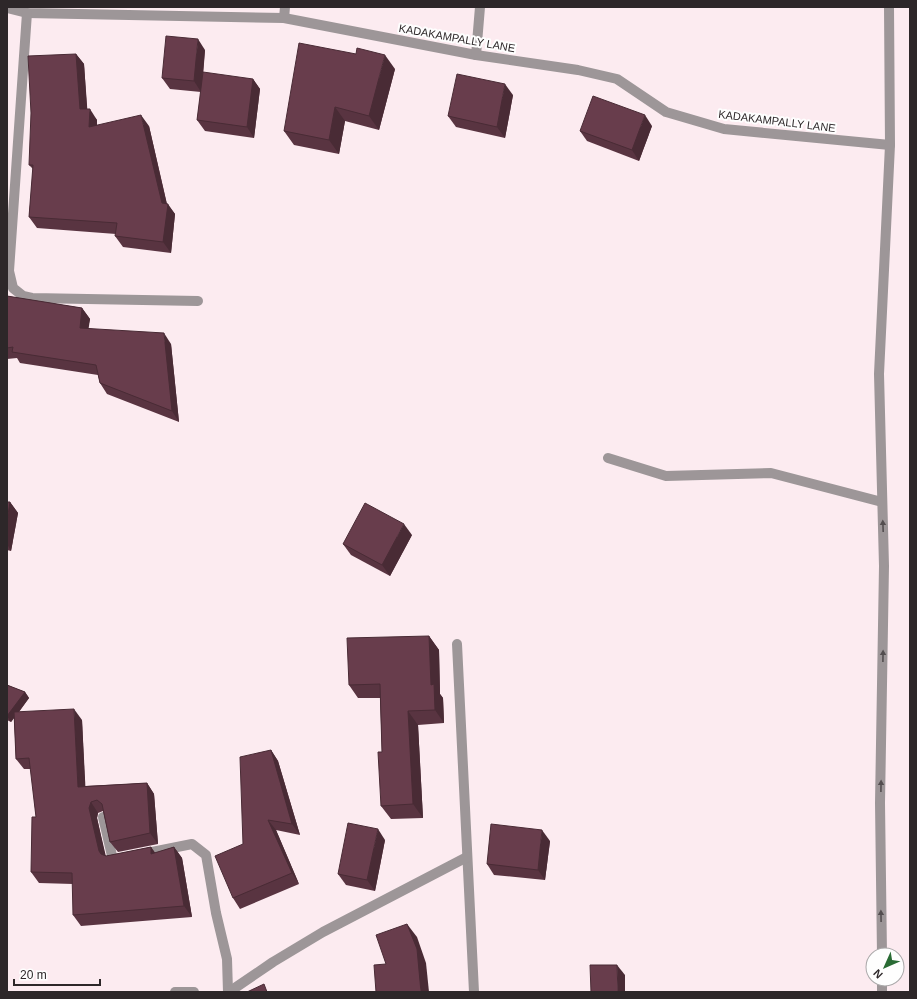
<svg xmlns="http://www.w3.org/2000/svg" width="917" height="999" font-family="Arial,sans-serif">
<rect width="100%" height="100%" fill="#fcebf0"/>
<g fill="none" stroke-linecap="round" stroke-linejoin="round">
<g stroke="#9d9698" stroke-width="10">
<path d="M7 8 27 13 284 18 476 55 578 70 617 79 666 112 724 129 890 145"/>
<path d="M27 13 9 271 13 288 23 296 32 298 198 301"/>
<path d="M284 18 285 7"/>
<path d="M476 55 480 7"/>
<path d="M608 458 666 476 771 473 882 502"/>
<path d="M457 644 474 992"/>
<path d="M103 817 113 860 121 858"/>
<path d="M142 854 192 844 206 855 216 913 227 959 228 992"/>
<path d="M882 955 880 803 884 566 879 374 890 145 889 7"/>
<path d="M882 979V992"/>
<path d="M175 992H194"/>
<path d="M229 992 273 962 323 932 467 857"/>
</g>
</g>
<g fill="#593441">
<path d="M205 50 203 77 253 79 260 89 254 138 205 131 197 120 201 92 170 89 162 78Z"/>
<path d="M76 54 84 64 87 109 97 120V125L149 126 167 204 175 214 171 253 123 247 115 236 116 234 37 228 29 217 33 169 29 165Z"/>
<path d="M395 69 379 130 345 121 339 154 294 145 284 131Z"/>
<path d="M513 95 505 138 456 127 448 116Z"/>
<path d="M652 126 639 161 587 141 580 131Z"/>
<path d="M7 296 82 308 90 319 88 328 171 344 179 422 107 394 100 383 98 375 20 363 17 358 7 359Z"/>
<path d="M7 502H10L18 513 11 551 7 550Z"/>
<path d="M412 535 390 576 351 555 343 544Z"/>
<path d="M429 636 439 650 440 694 443 698 444 723 418 725 423 818 391 819 381 806 382 752 380 698H358L349 685Z"/>
<path d="M7 685 25 692 29 698 19 712 82 720 85 786 147 783 154 794 158 844 118 852 110 842 103 811 98 813 97 818 105 855 106 856 151 847 155 853 174 847 182 858 192 917 81 926 73 915V884L39 883 31 872 36 817 31 769H24L16 759 14 718 11 722 7 720Z"/>
<path d="M271 750 278 761 300 835 276 830 299 884 240 909 233 898 243 844Z"/>
<path d="M385 840 375 891 346 885 338 874Z"/>
<path d="M550 841 545 880 494 875 487 864Z"/>
</g>
<g fill="#492b35">
<path d="M198 39 205 50 201 92 194 81Z"/>
<path d="M76 54 84 64 88 119 80 109Z"/>
<path d="M385 55 395 69 379 130 369 116Z"/>
<path d="M253 79 260 89 254 138 247 127Z"/>
<path d="M505 84 513 95 505 138 497 127Z"/>
<path d="M335 107 345 121 339 154 329 140Z"/>
<path d="M90 109 97 120V137L89 127Z"/>
<path d="M141 115 149 126 167 205 168 204 175 214 171 253 163 242 162 203Z"/>
<path d="M645 115 652 126 639 161 632 150Z"/>
<path d="M82 308 90 319 87 339 80 328Z"/>
<path d="M164 333 171 344 179 422 172 411Z"/>
<path d="M10 502 18 513 11 551 7 544V521Z"/>
<path d="M404 524 412 535 390 576 382 565Z"/>
<path d="M429 636 439 650 440 694 443 698 444 723 435 710 431 685Z"/>
<path d="M25 692 29 698 11 722 7 716Z"/>
<path d="M74 709 82 720 86 798 78 787Z"/>
<path d="M408 711 418 725 423 818 413 804Z"/>
<path d="M271 750 278 761 300 835 292 824Z"/>
<path d="M147 783 154 794 158 844 150 833Z"/>
<path d="M91 802 98 813 97 818 107 861 109 865 99 851 89 808Z"/>
<path d="M268 820 276 830 299 884 292 873Z"/>
<path d="M378 829 385 840 375 891 367 880Z"/>
<path d="M542 830 550 841 545 880 538 870Z"/>
<path d="M151 847 158 857 151 854Z"/>
<path d="M174 847 182 858 192 917 184 906Z"/>
<path d="M407 924 417 937 426 963 429 992H421Z"/>
<path d="M617 965 625 975V992H618Z"/>
</g>
<g fill="#683d4c" stroke="#492b35">
<path d="M166 36 198 39 194 81 162 78Z"/>
<path d="M299 43 356 54 357 48 385 55 369 116 335 107 329 140 284 131Z"/>
<path d="M76 54 80 109H90L89 127 141 115 162 203 168 204 163 242 115 236 117 223 29 217 33 165H29L31 113 28 56Z"/>
<path d="M203 72 253 79 247 127 197 120Z"/>
<path d="M457 74 505 84 497 127 448 116Z"/>
<path d="M593 96 645 115 632 150 580 131Z"/>
<path d="M7 296 82 308 80 328 164 333 172 411 100 383 96 365 12 352 13 347 7 348Z"/>
<path d="M7 502H10L7 521Z"/>
<path d="M365 503 404 524 382 565 343 544Z"/>
<path d="M429 636 431 685 434 684 435 710 408 711 413 804 381 806 378 752H382L380 684 349 685 347 638Z"/>
<path d="M7 685 25 692 7 716Z"/>
<path d="M74 709 78 787 147 783 150 833 110 842 102 804 97 800 91 802 89 808 99 851 101 854 106 856 151 847V854L174 847 184 906 73 915 72 873 31 872 32 817H36L29 758 16 759 14 712Z"/>
<path d="M271 750 292 824 268 820 292 873 233 898 215 856 243 844 240 757Z"/>
<path d="M348 823 378 829 367 880 338 874Z"/>
<path d="M491 824 542 830 538 870 487 864Z"/>
<path d="M407 924 417 949 421 992H376L374 965 386 964 376 935Z"/>
<path d="M590 965H617L618 992H591Z"/>
<path d="M264 984 267 992H247Z"/>
</g>
<defs><path id="oneway-solid" d="M-6-.8H1V-3.2L6.5 0L1 3.2V.8H-6Z"/></defs>
<g fill="#544e50">
<use href="#oneway-solid" transform="translate(883 526) rotate(-92)"/>
<use href="#oneway-solid" transform="translate(883 656) rotate(-89)"/>
<use href="#oneway-solid" transform="translate(881 786) rotate(-89)"/>
<use href="#oneway-solid" transform="translate(881 916) rotate(-91)"/>
</g>
<g text-anchor="middle" dominant-baseline="central" stroke-width="4" stroke-linejoin="round" paint-order="stroke">
<g font-size="11" fill="#2d2729" stroke="#fefefe">
<text transform="translate(457 38) rotate(10)">KADAKAMPALLY LANE</text>
<text transform="translate(777 121) rotate(7)">KADAKAMPALLY LANE</text>
</g>
</g>
<rect width="917" height="999" fill="none" stroke="#2d2729" stroke-width="16"/>
<g transform="translate(885 967) rotate(225)"><circle r="19" fill="#fefefe" stroke="#aaa8a9"/>
<path d="M0-3L7 15L0 10L-7 15Z" fill="#296b34"/>
<text y="-6" font-size="11" font-weight="bold" text-anchor="middle" fill="#2d2729">N</text>
</g>
<path d="M14 979v6h86v-6" fill="none" stroke="#2d2729" stroke-width="2"/>
<text x="20" y="979" font-size="12" fill="#2d2729" stroke="#fefefe" stroke-width="3" paint-order="stroke">20 m</text>
</svg>
